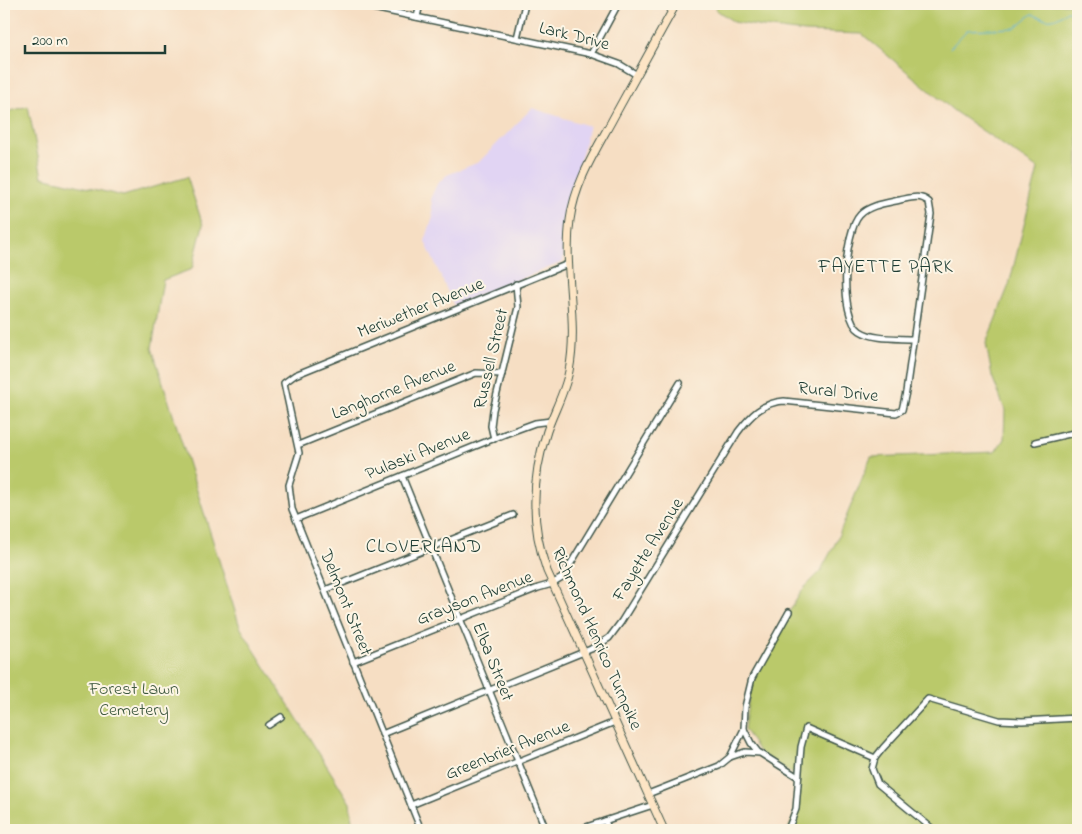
<svg xmlns="http://www.w3.org/2000/svg" width="1082" height="834" font-family="'Indie Flower',sans-serif">
<rect width="100%" height="100%" fill="#fcf5e5"/>
<filter id="ink" filterUnits="userSpaceOnUse"><feTurbulence type="fractalNoise" baseFrequency=".02" numOctaves="2"/><feDisplacementMap in="SourceGraphic" scale="10" xChannelSelector="R" yChannelSelector="G"/><feConvolveMatrix kernelMatrix="1 2 1 2 8 2 1 2 1" color-interpolation-filters="sRGB"/></filter>
<filter id="wash" filterUnits="userSpaceOnUse"><feTurbulence type="fractalNoise" baseFrequency=".0096" numOctaves="4" result="noise"/><feDisplacementMap in="SourceGraphic" scale="20" xChannelSelector="R" yChannelSelector="G"/><feGaussianBlur stdDeviation="1.12" result="paint"/><feColorMatrix in="noise" values="0 0 0 0 0 0 0 0 0 0 0 0 0 0 0 0 0 1.4 0 .05"/><feComposite in="paint" operator="in"/></filter>
<g filter="url(#wash)">
<rect width="100%" height="100%" fill="#f6dec3"/>
<path fill="#e1d4f3" d="M532 108 589 126 568 209 563 262 454 306 425 241 433 217 431 197 437 184 447 175 479 162Z"/>
<g fill="#bac96b" stroke="#6c8350">
<path d="M718 4H1078V830H788L795 813 798 777 760 753 744 729 752 678 789 612 803 589 820 572 835 544 871 457 995 452 1004 439 1005 410 992 376 986 343 1009 285 1038 169 954 111 862 34 805 32 763 27 734 22 715 9Z"/>
<path d="M28 106 42 177 123 196 187 177 203 225 192 269 163 280 152 348 240 627 350 803 353 830H4V113Z"/>
</g>
<g fill="none" stroke-linecap="round" stroke-linejoin="round">
<path stroke="#5cb3d9" stroke-width="1" d="M950 48 967 30 1015 28 1032 14C1048 21 1053 22 1067 11L1078 12"/>
</g>
</g>
<g filter="url(#ink)">
<g fill="none" stroke-linecap="round" stroke-linejoin="round">
<defs>
<g id="minor">
<path d="M354 4 591 54 619 64 637 75"/>
<path d="M417 17 420 4"/>
<path d="M517 38 525 4"/>
<path d="M591 54 618 4"/>
<path d="M494 439 491 426 493 410 518 307 516 284"/>
<path d="M1035 442 1078 432"/>
<path d="M298 445 476 373 502 374"/>
<path d="M402 476 546 830"/>
<path d="M296 519 505 434 535 423 551 421"/>
<path d="M325 590 513 515"/>
<path d="M353 662 538 588 552 584 562 578 680 383"/>
<path d="M269 725 281 717"/>
<path d="M744 729 751 743 758 752"/>
<path d="M382 734 591 649 609 638 621 622 738 432C750 416 763 402 784 401L896 413 902 410 906 392 931 214 929 202C920 194 910 198 900 200 887 203 869 205 860 215 844 231 838 317 860 331 874 340 897 338 913 339"/>
<path d="M730 757 744 729 745 707 752 678 789 612"/>
<path d="M648 794 719 766 730 757 745 752 760 753 798 777"/>
<path d="M411 805 615 722"/>
<path d="M605 821 609 830"/>
<path d="M421 830 292 509 289 485 299 453 284 383 295 375 568 264"/>
<path d="M577 830 653 805"/>
<path d="M788 830 796 809 801 747 806 728 875 758"/>
<path d="M934 830 878 784 872 769 875 758 883 748 928 699 999 720 1022 721 1078 718"/>
</g>
<path id="secondary" d="M664 830 547 571C530 524 531 479 547 431 554 411 565 392 569 371 579 321 563 270 570 220 575 181 598 147 616 113 636 77 656 40 676 4"/>
</defs>
<use href="#minor" stroke="#3f5549" stroke-width="8"/>
<use href="#secondary" stroke="#3f5549" stroke-width="9"/>
<use href="#minor" stroke="#fff" stroke-width="5"/>
<use href="#secondary" stroke="#fde5c5" stroke-width="7"/>
</g>
</g>
<g text-anchor="middle" dominant-baseline="central" stroke-width="4" stroke-linejoin="round" paint-order="stroke">
<g font-size="18" fill="#1f3d34" stroke="#fcf5e5">
<text transform="translate(574 37) rotate(14)">Lark Drive</text>
<text transform="translate(421 309) rotate(-22)">Meriwether Avenue</text>
<text transform="translate(492 359) rotate(-77)">Russell Street</text>
<text transform="translate(394 391) rotate(-22)">Langhorne Avenue</text>
<text transform="translate(838 393) rotate(6)">Rural Drive</text>
<text transform="translate(418 455) rotate(-22)">Pulaski Avenue</text>
<text transform="translate(649 550) rotate(-58)">Fayette Avenue</text>
<text transform="translate(475 599) rotate(-21)">Grayson Avenue</text>
<text transform="translate(345 603) rotate(68)">Delmont Street</text>
<text transform="translate(596 639) rotate(66)">Richmond Henrico Turnpike</text>
<text transform="translate(492 662) rotate(68)">Elba Street</text>
<text transform="translate(508 751) rotate(-22)">Greenbrier Avenue</text>
</g>
<g font-size="18" fill="#3e593f" stroke="#fcf5e5">
<text x="134" y="690">Forest Lawn<tspan x="134" dy="21">Cemetery</tspan></text>
</g>
<g font-size="19" letter-spacing="1" fill="#1f3d34" stroke="#fcf5e5">
<text x="886" y="267">FAYETTE PARK</text>
<text x="424" y="547">CLOVERLAND</text>
</g>
</g>
<rect width="1082" height="834" fill="none" stroke="#fcf5e5" stroke-width="20"/>
<path d="M25 45v8h140v-8" fill="none" stroke="#1f3d34" stroke-width="2.5"/>
<text x="32" y="45" font-size="15" fill="#1f3d34" stroke="#fcf5e5" stroke-width="4" paint-order="stroke">200 m</text>
</svg>
